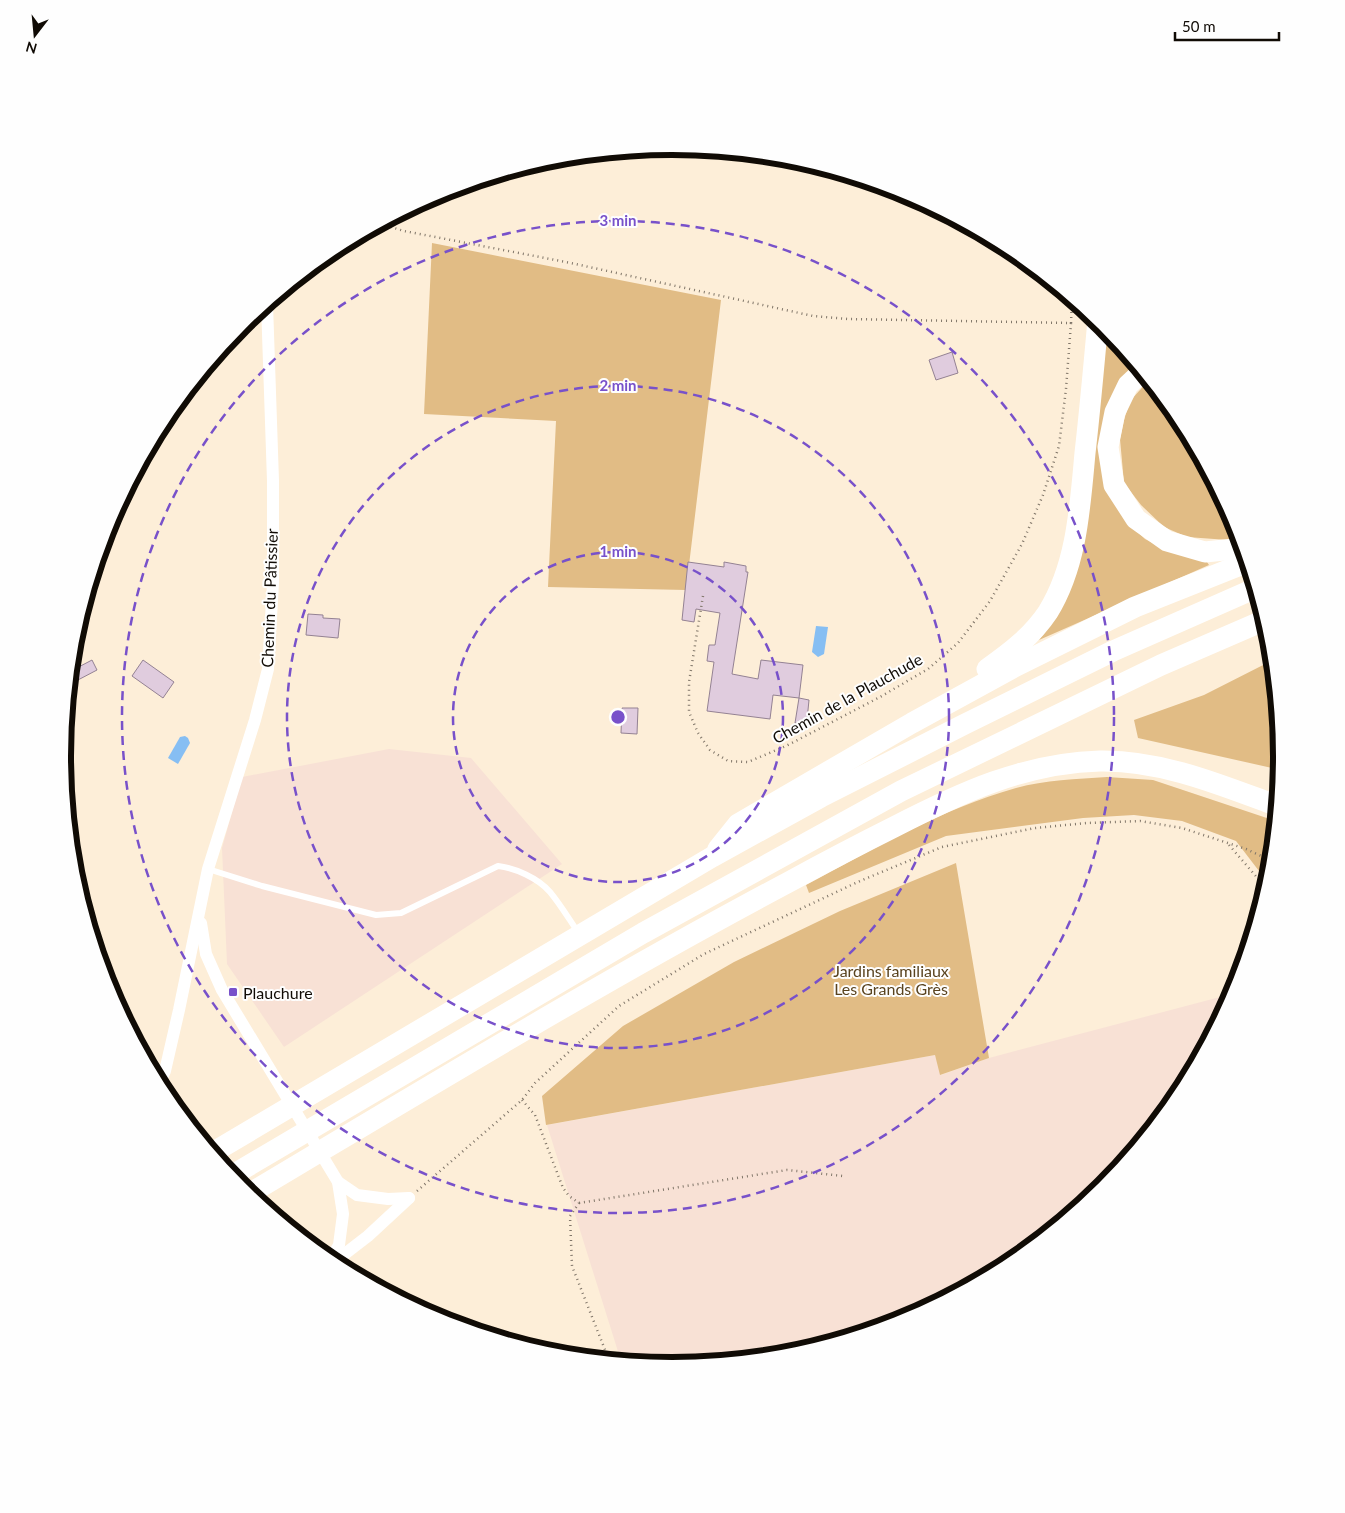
<svg xmlns="http://www.w3.org/2000/svg" width="1345" height="1513" font-family="Lato,sans-serif">
<rect width="100%" height="100%" fill="#fdeed8"/>
<g fill="#f8e1d5">
<path d="M389 749 471 758 562 864 284 1047 227 964 222 848 242 777Z"/>
<path d="M1220 997 1224 1013 1180 1096 1104 1188 1011 1264 906 1320 791 1355 672 1366 621 1361 547 1125 935 1055 941 1075 989 1058Z"/>
</g>
<g fill="#e1bc85">
<path d="M432 243 721 300 686 590 548 587 556 421 424 414Z"/>
<path d="M1105 326 1137 366 1105 412 1128 523 1145 539 1165 549 1205 559 1209 565 1039 640 1058 614Z"/>
<path d="M1149 380 1180 418 1236 523 1240 536 1228 540 1187 537 1164 527 1141 505 1124 483 1120 439 1124 420 1130 401Z"/>
<path d="M1273 660 1282 757 1281 770 1138 738 1134 720 1204 695Z"/>
<path d="M1107 777 1153 780 1276 821 1271 875 1259 871 1236 841 1182 821 1134 815 1083 818 946 836 809 893 806 885C874 849 941 809 1016 788 1045 780 1077 779 1107 777Z"/>
<path d="M956 863 989 1058 940 1075 935 1055 546 1125 542 1096 623 1026 734 962 840 911Z"/>
</g>
<g fill="#86bef3">
<path d="M816 626 828 627 824 654 818 657 812 652Z"/>
<path d="M185 736 188 738 190 743 178 764 168 758 180 737Z"/>
</g>
<g fill="#e0ccde" stroke="#948293">
<path d="M952 352 958 373 936 380 929 360Z"/>
<path d="M688 562 724 567V562L746 566V572H748L732 674 758 679 761 660 803 665 799 698 773 695 770 719 707 711 714 662 707 661 709 645H715L720 613 696 609 694 622 682 620Z"/>
<path d="M308 614 323 615V618L340 619 338 638 306 635Z"/>
<path d="M92 660 97 670 76 681 71 671Z"/>
<path d="M143 660 174 682 163 698 132 676Z"/>
<path d="M799 698 809 700 807 720 795 723Z"/>
<path d="M622 708H638L637 734 621 733Z"/>
</g>
<g fill="none" stroke-linecap="round" stroke-linejoin="round">
<g stroke="#807669" stroke-width="2.5" stroke-dasharray="1 4" stroke-linecap="butt">
<path d="M381 224 404 231 571 263 813 316 848 319 1071 323 1072 299"/>
<path d="M703 596 689 682V712L698 733 710 750 728 761 748 762 786 746 880 697 928 669 958 643 990 601 1022 544 1043 495 1059 446 1066 389 1071 323"/>
<path d="M1229 845 1267 889"/>
<path d="M522 1100 535 1115 563 1188 569 1196 579 1203 570 1216 572 1266 609 1360"/>
<path d="M417 1191 522 1100 535 1083 619 1006 704 954 860 881 942 847 1035 828 1087 823 1140 821 1182 828 1246 849 1272 861"/>
<path d="M579 1203 787 1170 843 1176"/>
</g>
<path stroke="#fff" stroke-width="6" d="M208 869 262 886 376 915 401 913 498 866C515 868 538 878 550 892 560 904 569 919 578 932"/>
<g stroke="#fff" stroke-width="12">
<path d="M201 923 206 954 222 990 338 1182 343 1214 339 1245 330 1261"/>
<path d="M159 1083 165 1071 179 1010 208 869 255 720 268 669 273 583V481L267 304"/>
<path d="M338 1182 357 1195 388 1199 409 1198"/>
<path d="M333 1263 368 1236 409 1198"/>
</g>
<g stroke="#fff" stroke-width="21">
<path d="M1142 372 1128 385 1115 412 1108 447 1114 485 1136 519 1167 541 1205 552 1244 548"/>
<path d="M987 669C1011 652 1032 636 1048 612 1077 565 1080 507 1085 453 1090 409 1094 365 1098 320"/>
<path d="M718 849 738 824 912 723 1016 666 1135 607 1248 562"/>
<path d="M212 1153 712 857 821 797 965 724 1113 651 1256 588"/>
<path d="M231 1176 643 933 901 791 1161 665 1265 620"/>
<path d="M249 1194C427 1088 604 980 787 883 822 864 858 845 894 827 960 793 1024 763 1100 761 1162 760 1221 785 1278 806"/>
</g>
</g>
<g fill="none" stroke="#7851ca" stroke-width="2.5" stroke-dasharray="9 6">
<circle cx="618" cy="717" r="165"/>
<circle cx="618" cy="717" r="331"/>
<circle cx="618" cy="717" r="496"/>
</g>
<rect fill="#7851ca" stroke="#fefefe" stroke-width="2" x="228" y="987" width="10" height="10" rx="2.5"/>
<g text-anchor="middle" dominant-baseline="central" stroke-width="4" stroke-linejoin="round" paint-order="stroke">
<g font-size="16" fill="#100b05" stroke="#fefefe">
<text transform="translate(269 598) rotate(-88)">Chemin du Pâtissier</text>
<text transform="translate(847 698) rotate(-29)">Chemin de la Plauchude</text>
</g>
<g font-size="16" fill="#59431f" stroke="#fefefe">
<text x="891" y="970">Jardins familiaux<tspan x="891" dy="18">Les Grands Grès</tspan></text>
</g>
<g font-size="16" fill="#100b05" stroke="#fefefe" text-anchor="start">
<text x="243" y="992">Plauchure</text>
</g>
</g>
<path d="M0 0H1345V1513H0ZM71 756a601 601 0 1 1 1202 0a601 601 0 1 1-1202 0Z" fill="#fefefe" fill-rule="evenodd"/>
<path fill="none" stroke="#100b05" stroke-width="6" d="M71 756a601 601 0 1 1 1202 0a601 601 0 1 1-1202 0Z"/>
<circle cx="618" cy="717" r="8" fill="#7851ca" stroke="#fefefe" stroke-width="2.5"/>
<g font-size="15" text-anchor="middle" font-weight="bold" fill="#7851ca" stroke="#fefefe" stroke-width="4" stroke-linejoin="round" paint-order="stroke">
<text x="618" y="226">3 min</text>
<text x="618" y="391">2 min</text>
<text x="618" y="557">1 min</text>
</g>
<g transform="translate(35 35) rotate(196)" stroke="#fefefe" stroke-width="4" paint-order="stroke">
<path d="M0-4L9 19L0 12L-9 19Z" fill="#100b05"/>
<text y="-8" font-size="14" font-weight="bold" text-anchor="middle" fill="#100b05">N</text>
</g>
<path d="M1175 32v8h104v-8" fill="none" stroke="#100b05" stroke-width="2.5"/>
<text x="1182" y="32" font-size="15" fill="#100b05" stroke="#fefefe" stroke-width="4" paint-order="stroke">50 m</text>
</svg>
